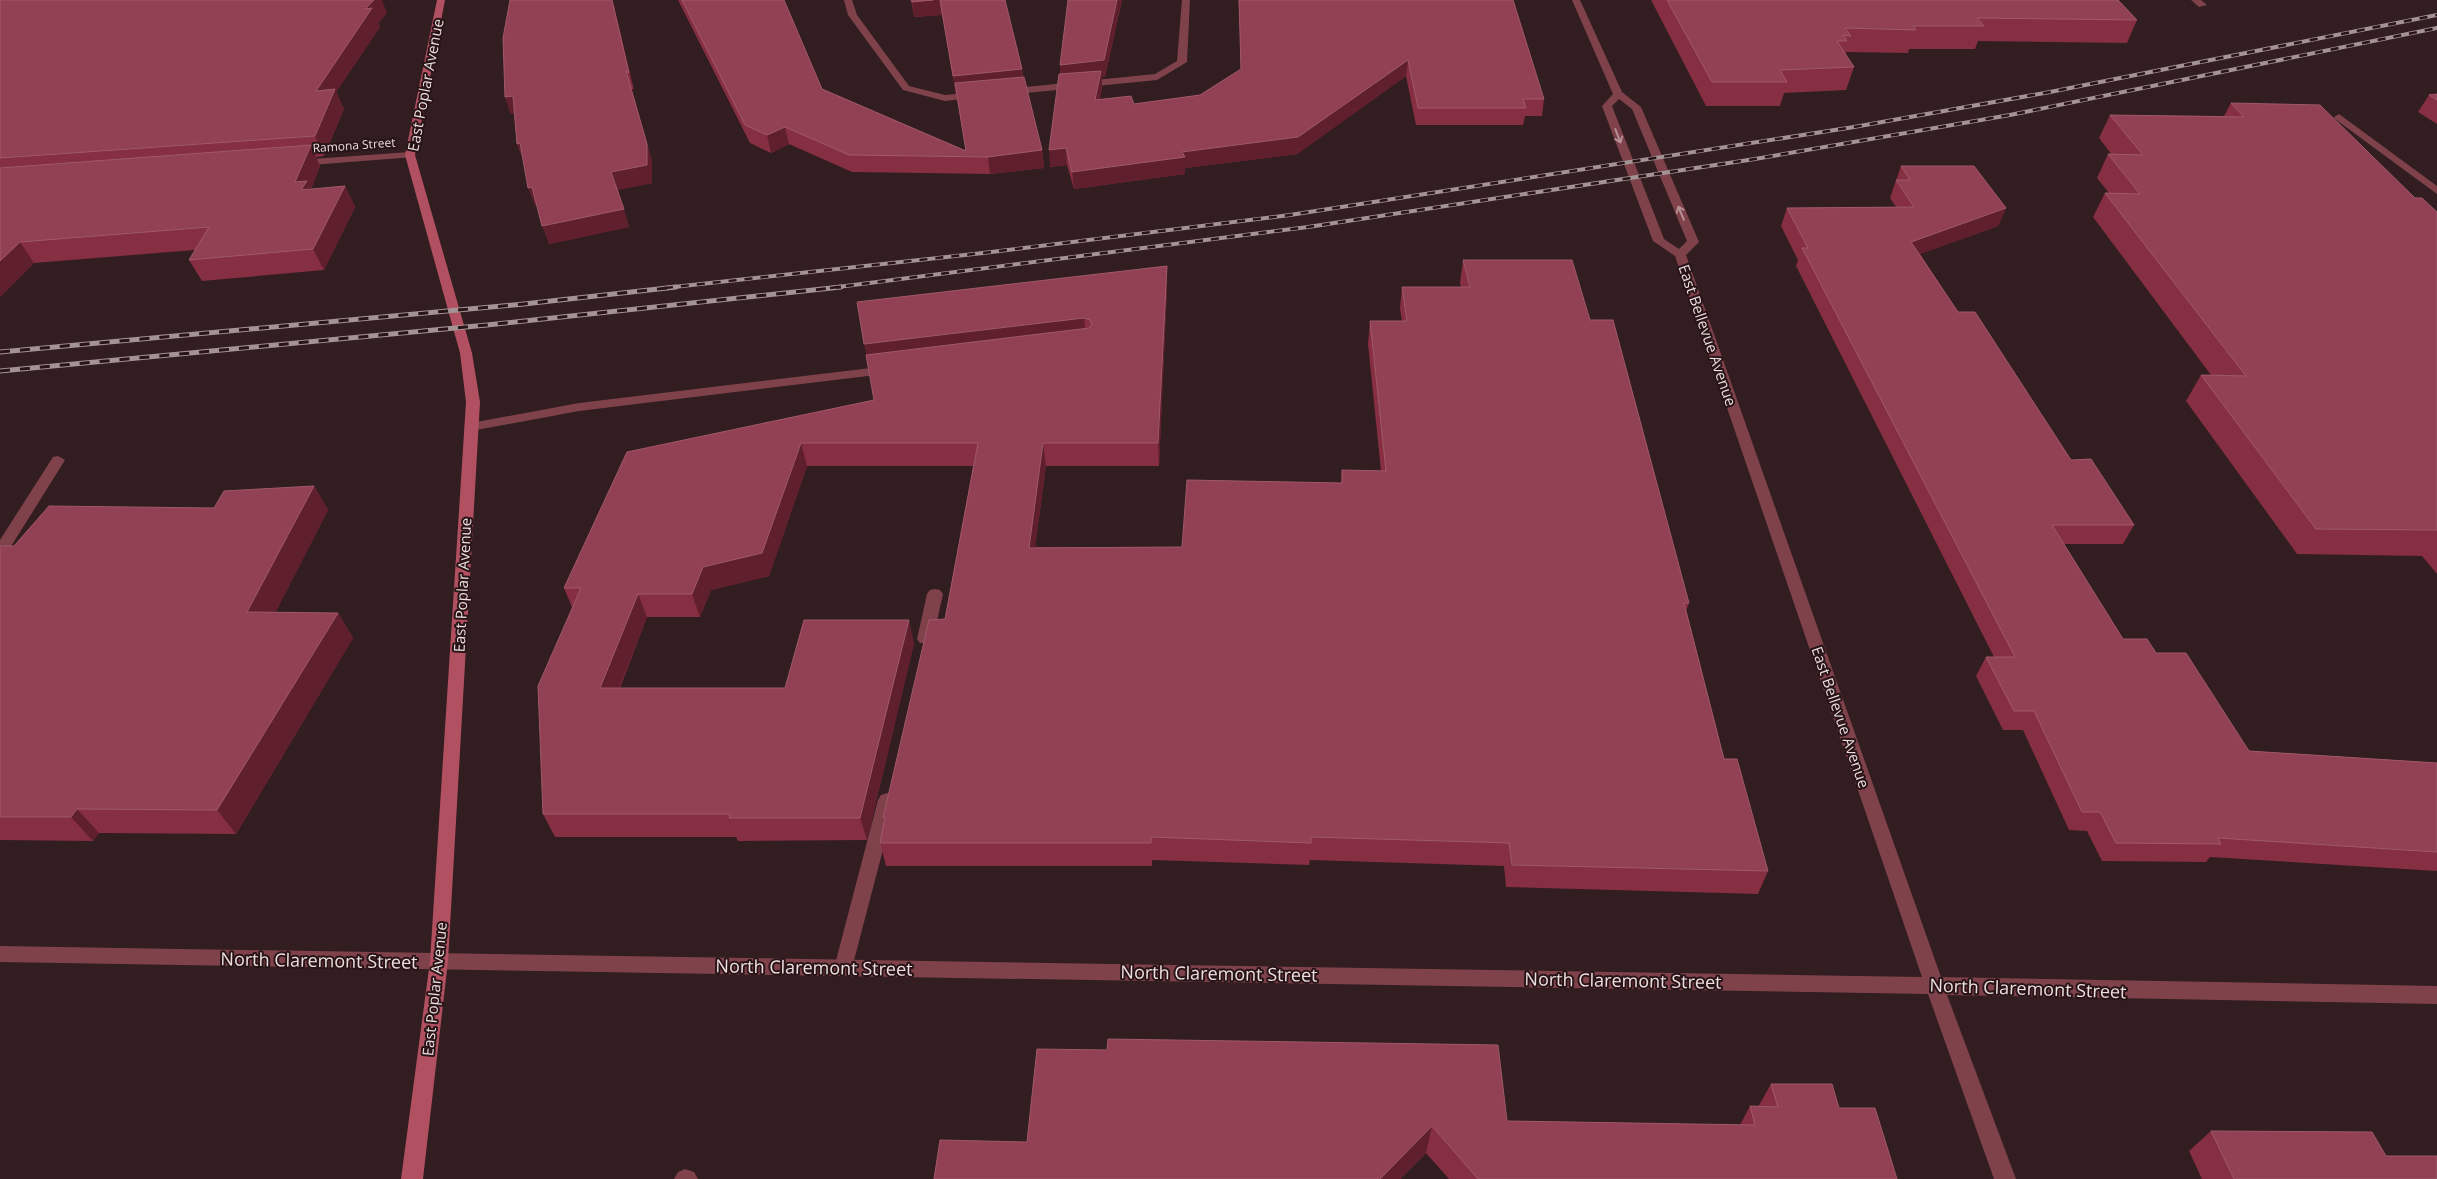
<svg xmlns="http://www.w3.org/2000/svg" width="2437" height="1179" font-family="'Open Sans',sans-serif">
<rect width="100%" height="100%" fill="#321d20"/>
<g fill="none" stroke-linecap="round" stroke-linejoin="round">
<g fill="#7f424b" fill-rule="evenodd">
<path d="M888 366 893 367 894 370 893 373 579 411 471 431 464 427 471 423 579 403Z"/>
<path d="M58 456 65 460 5 556 0 557V540L53 457Z"/>
<path d="M935 589 940 590 943 594 933 639 930 643H920L917 639 927 594 930 590Z"/>
<path d="M887 793 893 795 896 800 852 968 850 974 843 976 836 974 834 968 878 800 881 795Z"/>
<path d="M685 1169 694 1172 698 1179H674L678 1172Z"/>
</g>
<g fill="#7f424b" fill-rule="evenodd">
<path d="M844 0H852L857 15 909 86 945 95 977 92 982 95 981 97 945 101 903 90 848 15Z"/>
<path d="M1182 0H1190L1187 62 1157 80 1007 95 1002 92 1007 89 1155 74 1177 61Z"/>
<path d="M1572 0H1580L1622 92 1641 107 1699 242 1686 255 1941 977 2437 986V1004L1947 995 2016 1179H1994L1928 994 0 962V946L1922 977 1675 256 1653 241 1602 106 1613 94ZM1619 99 1632 109 1687 241 1679 249 1664 239 1612 106Z"/>
<path d="M2191 0H2201L2207 5 2199 7Z"/>
<path d="M2339 114 2437 186V194L2335 119 2334 117Z"/>
<path d="M410 152 414 153V157L298 166 293 163 298 160Z"/>
</g>
<path fill="#b15060" fill-rule="evenodd" d="M437 0H445L415 155 472 353 480 402 448 961 423 1179H401L430 961 466 402 460 353 405 155Z"/>
<defs>
<g id="rail-far1">
<path d="M665 288 983 253 1290 215 1854 127 2050 92 2437 15"/>
<path d="M830 288 1308 227 1755 159 2010 115 2437 28"/>
</g>
<g id="rail">
<path d="M0 352 524 304 676 287"/>
<path d="M0 371 487 325 841 287"/>
</g>
</defs>
<use href="#rail-far1" stroke="#a49395" stroke-width="4"/>
<use href="#rail" stroke="#a49395" stroke-width="5"/>
<use href="#rail-far1" stroke="#281417" stroke-width="2.5" stroke-dasharray="8" stroke-linecap="butt"/>
<use href="#rail" stroke="#281417" stroke-width="3" stroke-dasharray="10" stroke-linecap="butt"/>
</g>
<g fill="#862e42">
<path d="M0 0 387 13 378 23 380 27 336 92 344 109 324 156 316 157 320 166 311 189 345 186 355 207 324 270 202 281 189 260 195 250 34 263 0 297Z"/>
<path d="M678 0H784L822 89 966 151 942 15 914 17 911 0H1005L1022 69 1023 77 1042 150 1044 168 990 174 852 172 789 144 771 153 750 143Z"/>
<path d="M1068 0H1122L1105 77H1102V87L1100 99 1134 104 1200 95 1241 70 1239 0 1544 99 1542 116H1525L1523 125H1416L1406 76 1297 154 1185 168V174L1074 189 1067 165 1050 167Z"/>
<path d="M1651 0H2118L2137 20 2127 43 1978 41 1975 49H1909L1908 53 1846 52 1845 54 1854 67 1846 90 1784 93 1780 106H1706Z"/>
<path d="M614 6 634 90 631 88 652 161V183L617 190 629 227 549 244 537 205 535 206 523 159 517 144 514 113 511 114 505 97Z"/>
<path d="M2437 94V124L2418 112 2429 95Z"/>
<path d="M2231 103 2415 198 2437 212V574L2422 556 2297 554 2186 401 2201 375H2211L2093 217 2105 193H2109L2097 178 2108 154 2112 155 2099 138 2110 115 2224 116Z"/>
<path d="M1901 166 2006 208 1998 226 1920 254 1958 312 2071 460 2134 525 2123 544H2064L2123 639 2156 653 2249 751 2437 763V871L2210 857 2206 862 2102 861 2087 831 2069 830 2023 730H2003L1976 676 1986 657H1994L1796 266 1798 260 1781 226 1787 208 1896 207 1890 198Z"/>
<path d="M1463 260 1590 320 1689 603 1686 611 1724 759 1768 871 1758 894 1506 887 1504 866 1310 860 1309 865 1152 860V866H886L880 843 884 823 883 818 945 619 973 466H807L769 576 711 590 700 617H647L620 688H785L914 643 867 840 738 841 736 837H555L543 814 572 607 564 588 627 452 874 400 1167 266V288L1159 466H1046L1035 547H1182L1341 483 1342 470 1381 471 1368 344 1370 321H1402L1400 309 1402 287H1461L1460 283Z"/>
<path d="M314 486 328 510 275 613H338L353 638 236 834 99 833 93 841 0 840V546H14L214 508Z"/>
<path d="M1771 1084 1839 1108 1897 1179H1449L1426 1153 1400 1179H934L1027 1142 1507 1121 1740 1125 1750 1106 1758 1107Z"/>
<path d="M2211 1131 2386 1156 2437 1179H2202L2189 1151Z"/>
</g>
<g fill="#601f2d">
<path d="M374 0H382L387 13 378 23 380 27 336 92 344 109 324 156 315 136 316 91 365 9Z"/>
<path d="M612 0 614 6 634 90 629 73Z"/>
<path d="M933 0H940L942 15 914 17 912 2Z"/>
<path d="M1117 0H1122L1105 77H1102V87L1096 116 1061 82 1060 65Z"/>
<path d="M1408 60 1406 76 1297 154 1185 168V174L1074 189 1072 172Z"/>
<path d="M1022 69 1023 85 956 92 953 76Z"/>
<path d="M626 71 652 161V183L617 190 611 172Z"/>
<path d="M513 96 519 113 511 114 505 97Z"/>
<path d="M785 127 789 144 771 153 767 135Z"/>
<path d="M520 143 524 161 517 144Z"/>
<path d="M311 145 320 166 311 189 312 211 295 182Z"/>
<path d="M1066 148 1067 165 1050 167 1049 150Z"/>
<path d="M1042 150 1044 168 990 174 988 157Z"/>
<path d="M345 186 355 207 324 270 313 249Z"/>
<path d="M532 187 539 205 535 206 528 188Z"/>
<path d="M2006 208 1998 226 1904 260 1911 242Z"/>
<path d="M624 209 629 227 549 244 542 226Z"/>
<path d="M20 242 34 263 0 297V261Z"/>
<path d="M1167 266V288L1159 466 1158 443Z"/>
<path d="M1084 318 1086 340 869 366 864 344Z"/>
<path d="M801 443 807 466 769 576 711 590 700 617 692 594 703 567Z"/>
<path d="M1043 443 1046 466 1032 571 1029 548Z"/>
<path d="M314 486 328 510 263 637 247 612Z"/>
<path d="M638 594 647 617 610 711 600 688Z"/>
<path d="M338 613 353 638 236 834 217 810Z"/>
<path d="M909 620 914 643 867 840 860 818Z"/>
<path d="M77 809 99 833 93 841 71 817Z"/>
<path d="M1432 1126 1426 1153 1400 1179H1380Z"/>
</g>
<g fill="#914153" stroke="#9f5968">
<path d="M0 0H374L365 9 372 8 316 91 335 89 315 136 0 158Z"/>
<path d="M510 0H612L629 73 626 71 647 144V165L611 172 624 209 542 226 532 187 528 188 520 143 517 144 513 96 505 97 503 38Z"/>
<path d="M682 0H784L822 89 966 151 955 83 1024 77 1042 150 988 157 849 155 785 127 767 135 745 125Z"/>
<path d="M911 0H933L912 2Z"/>
<path d="M940 0H1005L1022 69 953 76Z"/>
<path d="M1068 0H1117L1104 60 1060 65Z"/>
<path d="M1239 0H1513L1544 99H1523L1526 108H1418L1408 60 1298 137 1182 152 1185 157 1072 172 1066 148 1049 150 1059 74 1101 71 1095 100 1131 96 1134 104 1200 95 1241 69Z"/>
<path d="M1667 0H2118L2137 20 1977 18 1984 26H1913L1916 30 1845 28 1851 36 1843 35 1847 41H1837L1854 67 1780 70 1787 82H1712Z"/>
<path d="M2437 94V100L2429 95Z"/>
<path d="M2231 103 2320 105 2415 198H2422L2437 212V530L2316 529 2201 375 2246 376 2105 193 2140 194 2108 154 2143 155 2110 115 2244 117Z"/>
<path d="M311 145 295 182 307 181 301 190 345 186 313 249 189 260 209 227 20 242 0 261V168Z"/>
<path d="M1901 166H1974L2006 208 1911 242 1958 312H1975L2071 460 2091 459 2134 525H2052L2123 639H2147L2156 653H2186L2249 751 2437 763V852L2218 838 2221 844 2116 843 2100 812H2082L2034 711H2014L1986 657H2015L1802 248H1808L1787 208 1914 207 1896 180H1910Z"/>
<path d="M1463 260H1572L1590 320H1613L1689 603H1684L1724 759H1737L1768 871 1512 865 1509 843 1311 837V843L1151 837V843H880L885 818H883L929 620 945 619 978 443H801L762 553 703 567 692 594H638L600 688H785L804 620H909L860 818H729L730 814H543L538 686 581 588H564L627 452 874 400 866 355 1089 328 1092 325 1090 320 1084 318 864 344 857 302 1167 266 1158 443H1043L1029 548 1182 547 1187 480 1342 483V470L1386 471 1370 321H1407L1402 287H1470Z"/>
<path d="M314 486 247 612 338 613 217 810 77 809 71 817H0V546H14L49 506 214 508 224 491Z"/>
<path d="M1108 1039 1498 1045 1507 1121 1755 1125 1750 1106 1778 1107 1771 1084H1832L1839 1108H1875L1897 1179H1478L1432 1126 1380 1179H934L940 1140 1027 1142 1037 1049 1107 1050Z"/>
<path d="M2211 1131 2372 1132 2386 1156H2437V1179H2234Z"/>
</g>
<defs><path id="oneway-shaft" d="M-6 0H5M1.5-3L5.5 0L1.5 3" fill="none" stroke-width="1.6" stroke-linecap="round" stroke-linejoin="round" transform="scale(1.25)"/></defs>
<g stroke="#b69094">
<use href="#oneway-shaft" transform="translate(1618 136) rotate(69)"/>
<use href="#oneway-shaft" transform="translate(1681 213) rotate(-113)"/>
</g>
<g text-anchor="middle" dominant-baseline="central" stroke-width="4" stroke-linejoin="round" paint-order="stroke">
<g font-size="12" fill="#ecddde" stroke="#281417">
<text transform="translate(354 145) rotate(-4)">Ramona Street</text>
</g>
<g font-size="15" fill="#ecddde" stroke="#281417">
<text transform="translate(425 85) rotate(-79)">East Poplar Avenue</text>
<text transform="translate(1708 335) rotate(71)">East Bellevue Avenue</text>
<text transform="translate(462 585) rotate(-87)">East Poplar Avenue</text>
<text transform="translate(1841 717) rotate(71)">East Bellevue Avenue</text>
<text transform="translate(434 989) rotate(-84)">East Poplar Avenue</text>
</g>
<g font-size="18" fill="#ecddde" stroke="#281417">
<text transform="translate(319 960) rotate(1)">North Claremont Street</text>
<text transform="translate(814 967) rotate(1)">North Claremont Street</text>
<text transform="translate(1219 973) rotate(1)">North Claremont Street</text>
<text transform="translate(1623 980) rotate(1)">North Claremont Street</text>
<text transform="translate(2028 988) rotate(2)">North Claremont Street</text>
</g>
</g>
</svg>
